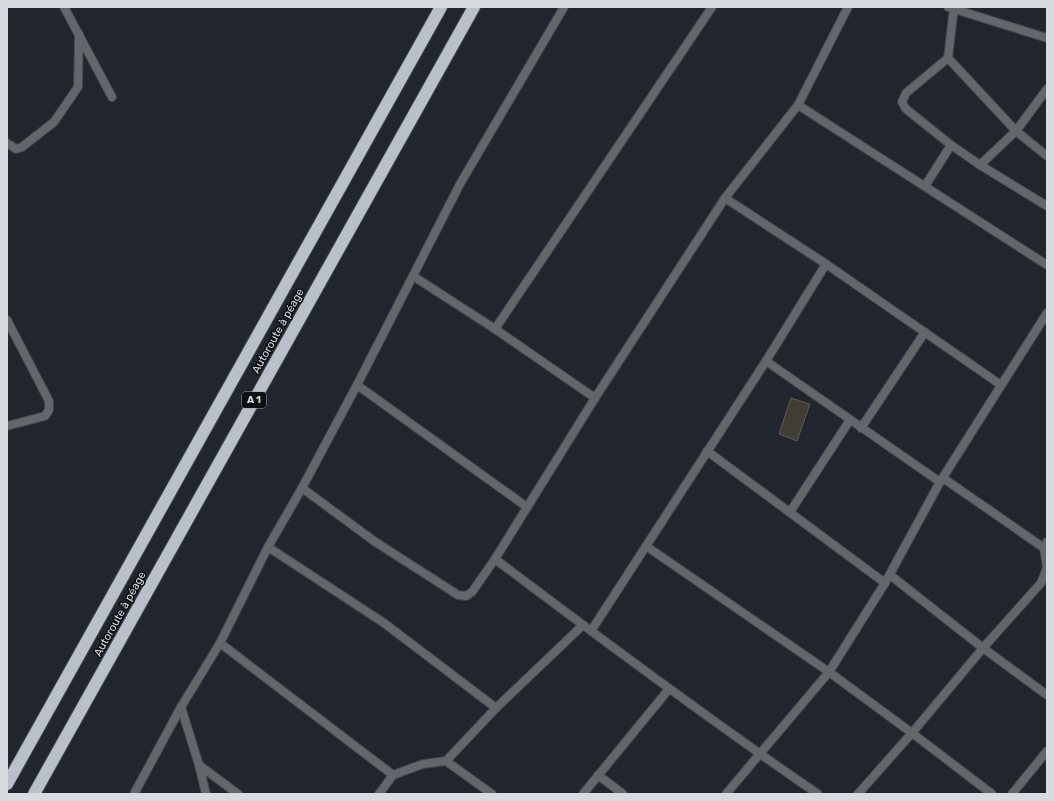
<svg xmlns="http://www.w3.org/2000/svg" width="1054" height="801" font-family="Rubik,sans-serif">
<rect width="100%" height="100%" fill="#21262e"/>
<path fill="#403d34" stroke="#5e5b52" d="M791 398 810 404 797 441 779 434Z"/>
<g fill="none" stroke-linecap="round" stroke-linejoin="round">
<defs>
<g id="minor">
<path d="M64 7 112 97"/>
<path d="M948 7 1047 38"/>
<path d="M954 7 948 58 906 93 902 102 906 109 951 145 980 165 1047 206"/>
<path d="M948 58 1016 131 1047 156"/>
<path d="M798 105 1047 265"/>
<path d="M7 143 16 149 22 147 54 122 78 87 79 34"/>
<path d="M980 165 1016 131 1047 89"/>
<path d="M925 186 951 145"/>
<path d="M725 198 826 264 1001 385"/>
<path d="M413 276 495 329 595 398"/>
<path d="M7 320 49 401V410L45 416 7 426"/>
<path d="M495 329 712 7"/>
<path d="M766 361 940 482"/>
<path d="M357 385 527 507"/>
<path d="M861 428 925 332"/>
<path d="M707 451 885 583"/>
<path d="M943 478 1044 548"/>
<path d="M302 488 374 541 458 595 466 596 472 592 495 559 595 398 725 198 798 105 848 7"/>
<path d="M790 512 850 420"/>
<path d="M646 546 829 672 912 733 992 794"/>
<path d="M268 547 384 623 496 708"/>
<path d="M495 559C601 639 708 719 818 794"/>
<path d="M890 575 983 648 1047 695"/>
<path d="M591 631 766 361 826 264"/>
<path d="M220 643 393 775"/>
<path d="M181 707 199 765 206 794"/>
<path d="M446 761 492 794"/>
<path d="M199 765 238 794"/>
<path d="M598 775 623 794"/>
<path d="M134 794 181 707 220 643 268 547 302 488 357 385 460 184 564 7"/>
<path d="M379 794 393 775 423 764 446 761 496 708 583 625"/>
<path d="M583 794 669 689"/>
<path d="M726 794 829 672 885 583 940 482 1047 313"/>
<path d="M858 794 912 733 983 648 1041 583 1047 568 1044 548 1047 542"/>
<path d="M1012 794 1047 751"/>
</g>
<g id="motorway">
<path d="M7 784 441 7"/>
<path d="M34 794 474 7"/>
</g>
</defs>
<use href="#minor" stroke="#3e434b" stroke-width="10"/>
<use href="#motorway" stroke="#3e434b" stroke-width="14"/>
<use href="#minor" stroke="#63666a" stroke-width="8"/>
<use href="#motorway" stroke="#b9c0ca" stroke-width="12"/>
</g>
<g text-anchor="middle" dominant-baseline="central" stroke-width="3" stroke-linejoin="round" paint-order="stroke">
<rect fill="#0d0f12" stroke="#9b9ea3" stroke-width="1" x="242" y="392" width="24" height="16" rx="3"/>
<g font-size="10" font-weight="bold" fill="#d8dce1">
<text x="254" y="400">A 1</text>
</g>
<g font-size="11" fill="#d8dce1" stroke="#0d0f12">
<text transform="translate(278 331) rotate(-61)">Autoroute à péage</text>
<text transform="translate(120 614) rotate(-61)">Autoroute à péage</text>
</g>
</g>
<rect width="1054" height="801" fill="none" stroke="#d8dce1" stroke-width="16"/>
</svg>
